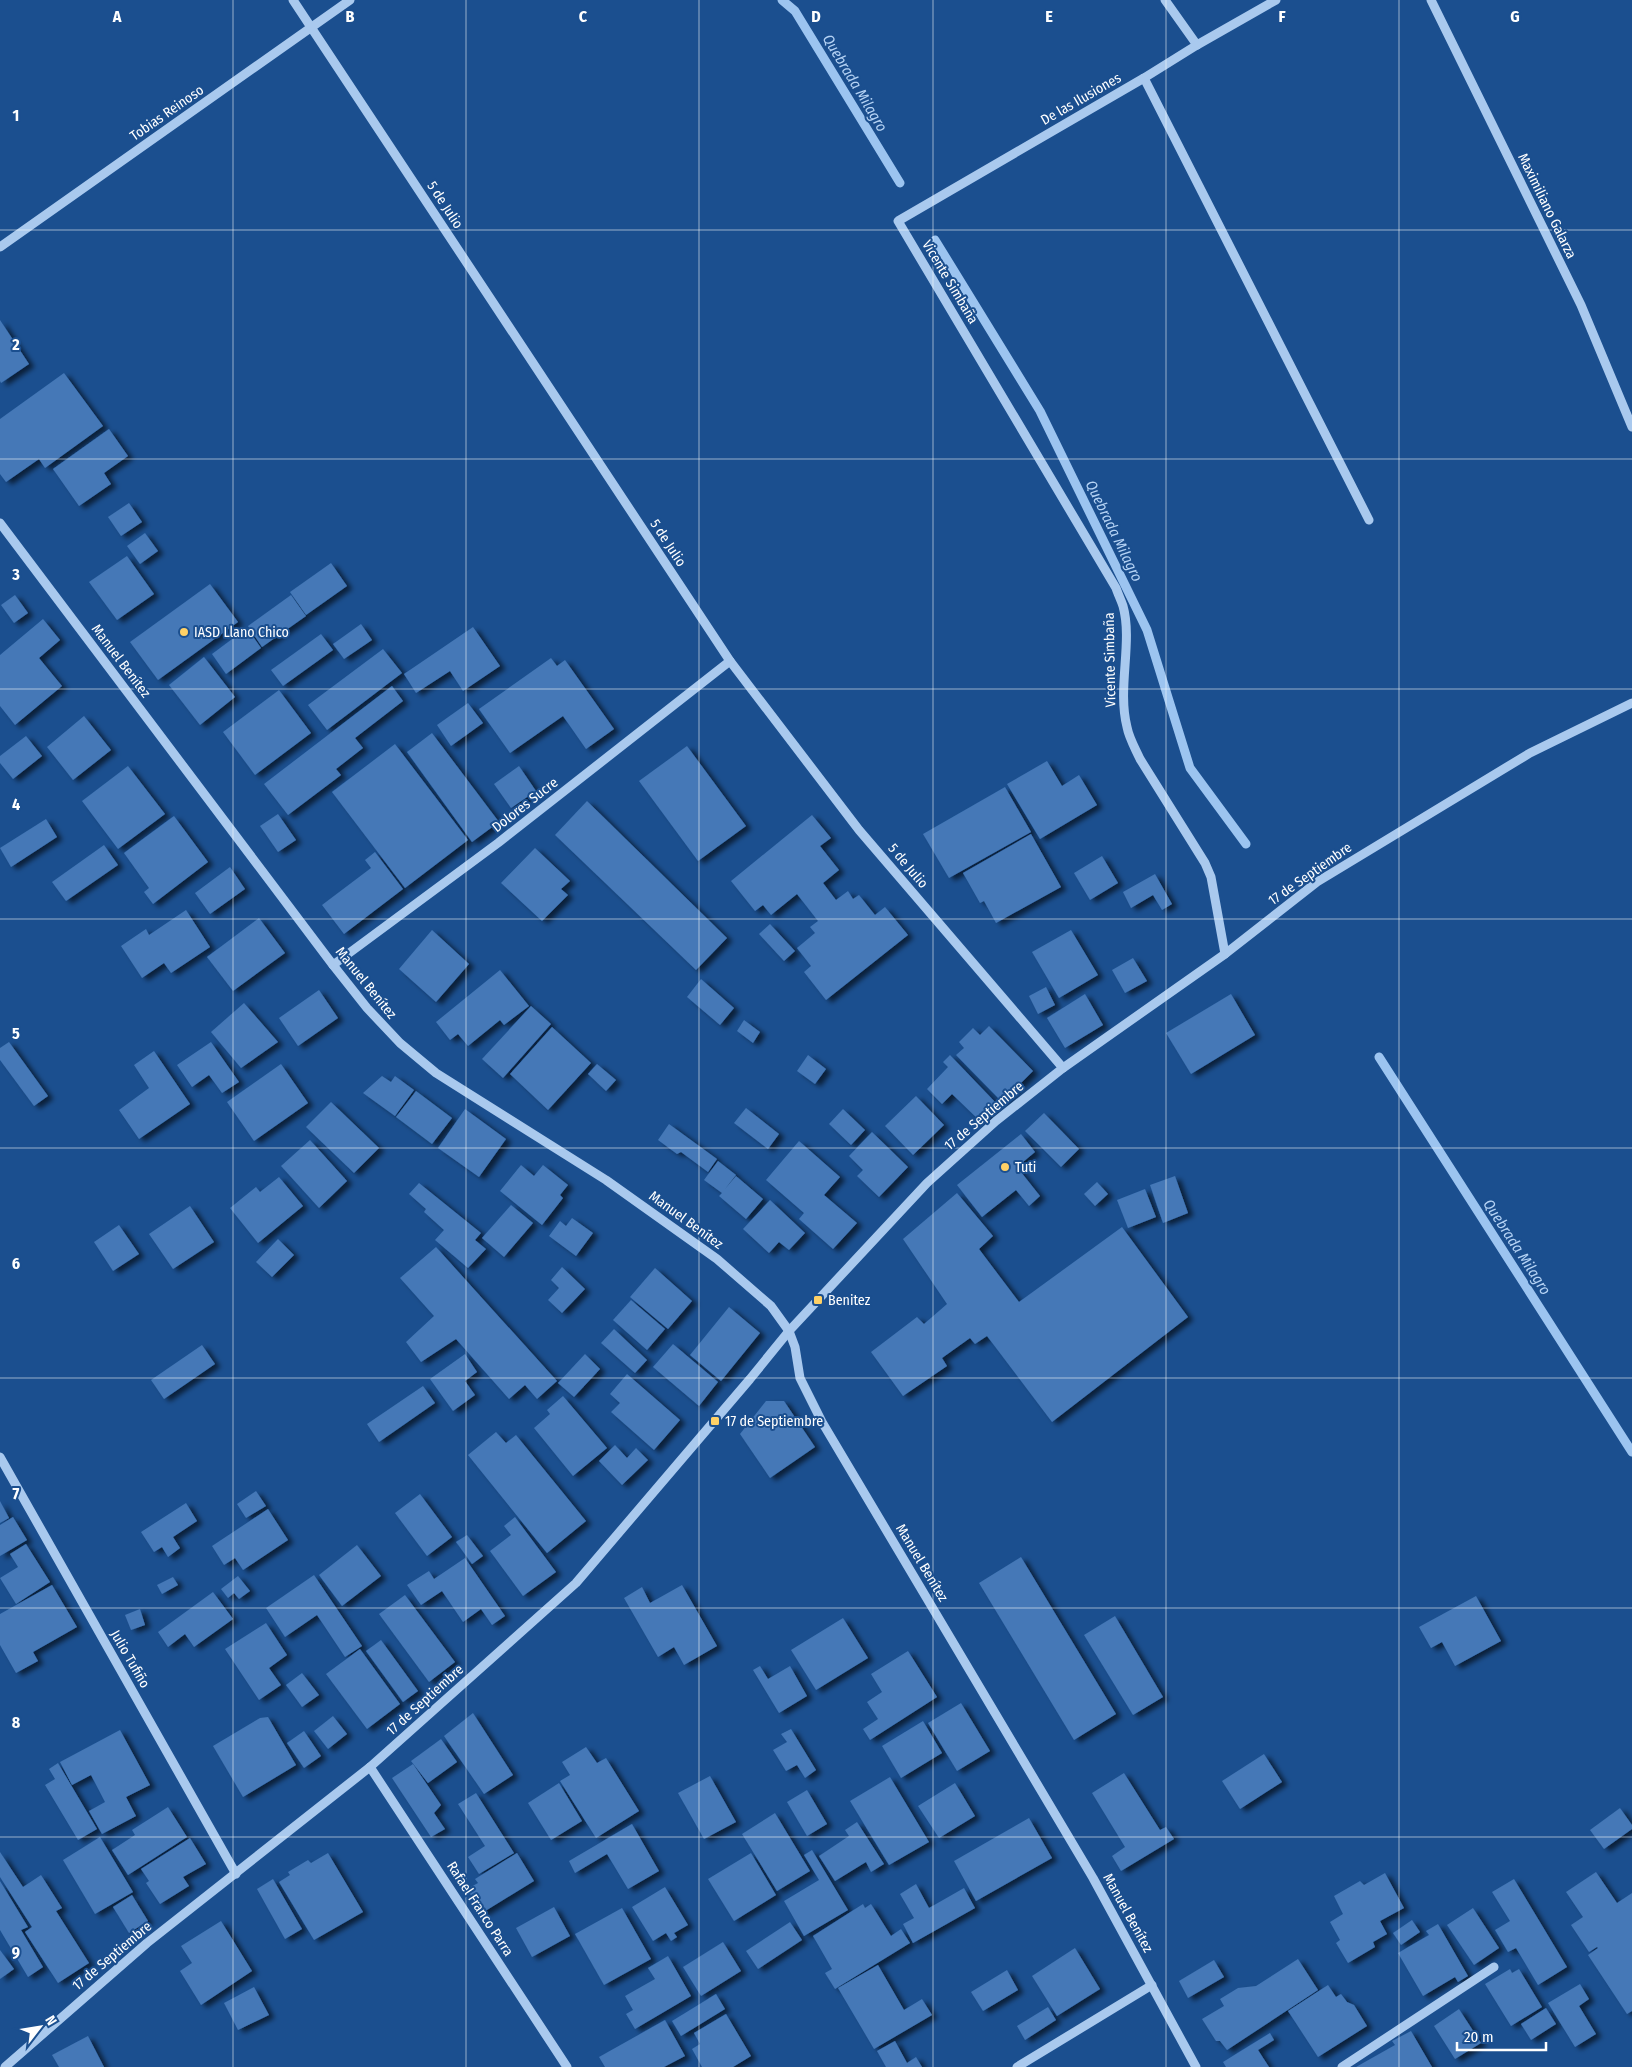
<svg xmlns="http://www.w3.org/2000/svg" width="1632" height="2067" font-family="'Fira Sans Condensed',sans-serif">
<defs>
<filter id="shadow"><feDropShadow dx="5.5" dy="3" stdDeviation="2.5" flood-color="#0009"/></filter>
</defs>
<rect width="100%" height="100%" fill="#1b4f8f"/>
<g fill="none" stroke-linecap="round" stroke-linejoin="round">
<g stroke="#9cc4f0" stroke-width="9">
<path d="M782 0 795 11 900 183"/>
<path d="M935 240 1040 411 1147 630 1190 768 1246 844"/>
<path d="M1379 1057 1632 1452"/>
</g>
</g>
<g fill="#4478b7" filter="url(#shadow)">
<path d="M0 320 29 364 1 383 0 381Z"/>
<path d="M64 373 103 426 45 468 39 459 6 482 0 474V419Z"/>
<path d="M109 429 128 456 104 473 111 484 79 506 53 469Z"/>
<path d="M129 503 142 522 121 536 108 517Z"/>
<path d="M145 533 158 551 140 564 127 546Z"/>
<path d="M127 556 154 594 117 620 89 582Z"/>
<path d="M331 563 347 586 306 615 290 592Z"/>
<path d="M210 584 238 622 158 680 130 642Z"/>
<path d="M15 595 28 613 14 623 1 605Z"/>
<path d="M291 595 306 616 262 647 248 626Z"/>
<path d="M43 619 60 640 39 658 62 686 15 725 0 706V655Z"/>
<path d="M361 624 372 640 344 659 333 644Z"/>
<path d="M473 627 500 666 463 691 450 671 416 693 404 674Z"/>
<path d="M247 628 261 648 226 674 212 654Z"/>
<path d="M321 634 333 650 283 686 271 670Z"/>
<path d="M383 649 402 673 327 730 308 705Z"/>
<path d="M204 657 235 697 200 725 169 685Z"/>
<path d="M551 658 557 666 565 660 614 729 586 749 563 716 510 753 479 709Z"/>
<path d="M392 686 403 701 355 738 363 748 336 769 341 775 288 815 264 784Z"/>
<path d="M279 690 311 733 255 775 223 732Z"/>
<path d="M468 703 483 723 451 746 437 725Z"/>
<path d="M84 716 111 750 73 780 47 747Z"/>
<path d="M432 733 499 822 472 842 407 752Z"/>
<path d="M26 736 42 756 13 779 0 763V756Z"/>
<path d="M395 744 468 840 405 888 332 792Z"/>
<path d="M687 746 746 826 698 861 639 781Z"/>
<path d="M1047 761 1062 786 1079 775 1097 805 1040 839 1007 784Z"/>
<path d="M128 766 165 814 118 849 82 801Z"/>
<path d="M519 766 536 791 511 808 494 784Z"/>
<path d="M1005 787 1031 832 949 878 923 834Z"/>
<path d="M587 801 727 938 696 970 555 835Z"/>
<path d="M278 814 296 840 278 852 260 826Z"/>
<path d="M812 815 831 838 820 846 839 870 823 883 836 900 848 891 853 899 859 895 875 915 885 907 908 935 826 1000 804 972 811 966 797 948 815 933 810 927 818 921 797 894 771 915 763 905 755 911 731 881Z"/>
<path d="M174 816 208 862 153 904 144 892 149 888 124 853Z"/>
<path d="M46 819 57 837 11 867 0 848Z"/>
<path d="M1031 834 1061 887 996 923 984 901 980 903 963 873Z"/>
<path d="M104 845 118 865 66 901 52 882Z"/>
<path d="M535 848 570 881 561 889 568 895 542 921 501 883Z"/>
<path d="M375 852 403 889 344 934 322 905 371 868 365 860Z"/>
<path d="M1102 856 1118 883 1090 900 1074 873Z"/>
<path d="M230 867 245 889 210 914 195 893Z"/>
<path d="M1155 874 1172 904 1162 910 1153 895 1131 908 1123 892Z"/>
<path d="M186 910 210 947 171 973 164 963 142 978 121 946 146 929 149 935Z"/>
<path d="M259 918 285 953 233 991 207 957Z"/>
<path d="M770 924 795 951 784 961 759 934Z"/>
<path d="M432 930 469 964 436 1002 399 969Z"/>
<path d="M1071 930 1098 975 1059 998 1032 952Z"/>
<path d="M1133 958 1147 981 1125 993 1112 970Z"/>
<path d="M500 970 529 1006 504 1025 500 1020 468 1046 458 1034 450 1040 436 1022Z"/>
<path d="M701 979 734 1008 720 1025 687 997Z"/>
<path d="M1046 987 1055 1005 1038 1014 1029 996Z"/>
<path d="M319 990 338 1018 298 1046 279 1018Z"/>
<path d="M1085 994 1103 1025 1065 1048 1047 1018Z"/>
<path d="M1231 994 1255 1035 1191 1074 1166 1033Z"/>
<path d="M244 1003 278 1042 241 1068 211 1032Z"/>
<path d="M531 1006 551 1024 503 1078 482 1059Z"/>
<path d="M744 1020 760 1032 753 1043 737 1031Z"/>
<path d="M989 1026 1033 1071 1002 1102 956 1055 964 1048 959 1042 973 1028 980 1035Z"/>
<path d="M552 1027 591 1063 548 1110 510 1074Z"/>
<path d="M9 1042 48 1096 34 1106 0 1060V1048Z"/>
<path d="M211 1042 239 1082 222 1093 209 1075 192 1087 177 1065Z"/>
<path d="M154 1051 190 1104 139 1139 119 1110 149 1088 134 1065Z"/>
<path d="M808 1055 826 1069 815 1084 797 1071Z"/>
<path d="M950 1055 997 1104 980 1121 952 1094 942 1104 927 1089 948 1067 943 1062Z"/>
<path d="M281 1064 308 1103 254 1141 227 1102Z"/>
<path d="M597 1064 616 1080 606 1091 588 1074Z"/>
<path d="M382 1076 391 1082 395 1076 414 1090 395 1116 363 1093Z"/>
<path d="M416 1091 452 1118 432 1144 396 1117Z"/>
<path d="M916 1096 944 1125 913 1155 885 1126Z"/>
<path d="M331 1102 379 1148 354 1173 306 1127Z"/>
<path d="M746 1108 779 1134 768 1149 734 1123Z"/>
<path d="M465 1109 506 1139 479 1177 438 1148Z"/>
<path d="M843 1109 865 1130 851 1145 829 1124Z"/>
<path d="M1044 1113 1079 1149 1061 1167 1025 1131Z"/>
<path d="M669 1124 717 1159 708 1172 681 1152 677 1154 658 1140Z"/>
<path d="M872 1132 908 1167 879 1197 857 1176 863 1170 849 1156Z"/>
<path d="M1021 1134 1035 1152 1017 1167 1040 1196 1029 1206 1016 1190 982 1217 957 1185Z"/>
<path d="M310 1140 347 1181 319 1208 281 1166Z"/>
<path d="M799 1141 840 1177 824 1195 857 1223 833 1249 799 1219 804 1213 766 1180Z"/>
<path d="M718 1161 736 1175 725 1189 736 1176 763 1199 746 1219 719 1196 722 1193 704 1180Z"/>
<path d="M521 1165 534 1176 543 1165 568 1185 560 1195 563 1198 542 1225 500 1191Z"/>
<path d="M1175 1176 1188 1213 1163 1223 1150 1185Z"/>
<path d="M279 1177 303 1206 258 1243 230 1208 256 1187 260 1192Z"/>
<path d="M1097 1182 1108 1194 1095 1206 1084 1194Z"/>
<path d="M419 1183 481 1233 475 1240 486 1249 468 1268 435 1240 444 1230 424 1212 426 1209 409 1194Z"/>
<path d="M1145 1189 1156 1217 1128 1228 1117 1200Z"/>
<path d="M957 1193 993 1236 979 1249 1019 1302 1122 1227 1188 1317 1052 1422 987 1336 975 1344 970 1338 942 1358 947 1366 903 1396 871 1352 917 1317 924 1324 947 1304 903 1239Z"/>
<path d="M770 1200 805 1233 789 1250 779 1242 769 1253 743 1229Z"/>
<path d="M511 1205 533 1223 504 1257 482 1238Z"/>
<path d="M190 1206 214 1242 173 1269 149 1234Z"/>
<path d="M572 1218 593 1233 576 1256 549 1236 560 1221 566 1226Z"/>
<path d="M119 1225 139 1254 113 1271 94 1242Z"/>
<path d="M278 1239 294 1255 272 1277 256 1262Z"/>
<path d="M436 1247 557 1381 537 1399 525 1385 509 1399 456 1339 421 1362 406 1342 434 1316 400 1278Z"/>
<path d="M562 1267 585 1289 562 1313 548 1300 559 1288 551 1280Z"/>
<path d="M655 1268 692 1301 668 1329 630 1297Z"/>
<path d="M631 1300 665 1329 647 1350 613 1320Z"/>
<path d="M729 1307 760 1333 721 1381 690 1355Z"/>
<path d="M614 1329 647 1360 635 1373 601 1343Z"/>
<path d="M673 1344 718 1382 699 1406 653 1367Z"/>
<path d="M202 1345 215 1364 164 1399 151 1380Z"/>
<path d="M465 1354 477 1372 465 1381 475 1395 453 1411 430 1379Z"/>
<path d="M585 1354 600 1369 574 1397 558 1383Z"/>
<path d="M627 1374 680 1420 654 1450 611 1412 620 1403 610 1394Z"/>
<path d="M423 1386 435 1403 379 1442 367 1424Z"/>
<path d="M563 1396 607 1448 573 1476 534 1428 550 1414 547 1410Z"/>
<path d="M766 1401H784L815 1447 770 1478 740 1434Z"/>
<path d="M496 1432 506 1443 516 1435 586 1521 547 1553 468 1455Z"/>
<path d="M615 1445 627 1458 636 1448 648 1460 622 1485 599 1461Z"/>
<path d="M256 1491 266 1506 246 1518 237 1504Z"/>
<path d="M420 1494 452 1537 427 1556 395 1513Z"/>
<path d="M0 1501 9 1518 0 1523Z"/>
<path d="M186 1503 197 1521 173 1537 180 1548 168 1557 162 1547 154 1552 141 1532Z"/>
<path d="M268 1509 288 1540 243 1570 235 1558 224 1565 212 1546Z"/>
<path d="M13 1517 27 1540 0 1556V1525Z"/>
<path d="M515 1517 556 1572 523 1596 490 1551 511 1535 504 1526Z"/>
<path d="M467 1535 483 1556 472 1564 456 1542Z"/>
<path d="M26 1544 50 1582 16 1604 0 1578 18 1567 10 1554Z"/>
<path d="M357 1545 381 1576 342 1606 319 1575Z"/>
<path d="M1021 1557 1116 1714 1074 1740 979 1583Z"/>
<path d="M465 1558 505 1616 492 1625 481 1609 463 1622 442 1591 421 1605 407 1585 429 1571 434 1579Z"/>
<path d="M314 1575 362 1646 345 1657 317 1615 285 1637 266 1608Z"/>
<path d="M238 1576 250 1591 239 1599 234 1593 228 1598 221 1589Z"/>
<path d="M173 1577 178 1585 162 1594 157 1585Z"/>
<path d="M52 1585 77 1627 33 1652 38 1661 16 1673 0 1645V1614Z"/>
<path d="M682 1585 717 1646 684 1665 674 1647 658 1657 624 1598 642 1587 650 1603Z"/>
<path d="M213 1592 233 1619 194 1647 185 1634 168 1647 158 1632Z"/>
<path d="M405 1595 455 1662 429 1682 379 1614Z"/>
<path d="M1476 1596 1501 1641 1455 1666 1442 1642 1431 1648 1419 1627Z"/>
<path d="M140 1609 145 1625 131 1630 125 1615Z"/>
<path d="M1115 1616 1163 1697 1133 1715 1084 1635Z"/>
<path d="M843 1618 868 1658 816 1690 791 1650Z"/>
<path d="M266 1623 287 1655 269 1668 281 1685 259 1700 225 1649Z"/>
<path d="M381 1640 418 1691 403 1702 366 1651Z"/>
<path d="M360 1649 400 1704 367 1729 326 1674Z"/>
<path d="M908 1651 937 1697 870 1740 863 1729 878 1719 867 1702 882 1692 871 1674Z"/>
<path d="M760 1666 768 1679 790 1666 807 1696 779 1713 753 1670Z"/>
<path d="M302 1673 319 1695 302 1707 286 1685Z"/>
<path d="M961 1703 990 1751 957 1771 928 1723Z"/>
<path d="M473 1713 513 1775 484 1794 444 1736Z"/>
<path d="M333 1716 347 1734 328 1749 314 1731Z"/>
<path d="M268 1717 296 1765 243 1797 213 1746 260 1718Z"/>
<path d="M923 1721 942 1753 901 1778 882 1746Z"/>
<path d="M791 1729 816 1770 805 1778 797 1765 786 1771 773 1750 787 1742 781 1734Z"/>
<path d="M120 1730 150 1785 126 1797 136 1816 102 1834 89 1811 105 1802 91 1775 72 1785 60 1762Z"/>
<path d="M304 1731 321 1756 304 1768 287 1743Z"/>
<path d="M441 1739 457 1762 428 1783 411 1761Z"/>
<path d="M586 1747 597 1763 606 1758 639 1811 596 1838 560 1781 570 1775 562 1762Z"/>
<path d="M1264 1754 1282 1782 1240 1809 1222 1781Z"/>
<path d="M58 1763 97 1829 78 1840 45 1785 55 1779 49 1769Z"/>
<path d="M413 1764 441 1805 434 1813 445 1829 431 1837 392 1778Z"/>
<path d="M1124 1773 1160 1830 1166 1827 1174 1839 1121 1871 1112 1856 1125 1847 1092 1793Z"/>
<path d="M710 1776 736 1822 704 1839 678 1793Z"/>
<path d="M890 1777 929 1842 889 1865 850 1801Z"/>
<path d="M559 1783 582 1821 551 1840 528 1803Z"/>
<path d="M955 1783 975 1816 939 1838 918 1806Z"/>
<path d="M807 1790 827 1824 807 1836 787 1802Z"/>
<path d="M476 1793 514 1853 479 1874 468 1857 485 1846 458 1804Z"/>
<path d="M168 1807 187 1837 128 1875 112 1850 135 1835 132 1830Z"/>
<path d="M1620 1808 1632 1825V1829L1604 1849 1590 1830Z"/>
<path d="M775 1813 810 1871 777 1891 742 1834Z"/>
<path d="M1029 1818 1052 1858 976 1901 954 1861Z"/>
<path d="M857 1822 884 1864 871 1872 866 1862 835 1881 819 1856 849 1836 845 1830Z"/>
<path d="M632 1824 659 1871 628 1889 607 1854 575 1873 569 1861Z"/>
<path d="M100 1837 133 1892 95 1914 63 1860Z"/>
<path d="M190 1838 206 1864 183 1877 189 1886 160 1904 146 1883 149 1881 141 1869Z"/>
<path d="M812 1850 848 1910 804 1936 784 1901 819 1880 804 1855Z"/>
<path d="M0 1852 23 1887 41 1875 62 1908 56 1911 89 1963 58 1983 25 1932 32 1927 0 1877Z"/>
<path d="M328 1853 363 1912 314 1940 279 1882 290 1875 288 1872 308 1860 311 1863Z"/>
<path d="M517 1853 534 1881 482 1913 467 1889 478 1883 475 1879Z"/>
<path d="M751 1853 776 1895 734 1921 708 1879Z"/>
<path d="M1596 1872 1617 1903 1632 1893V2011L1627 2014 1588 1955 1598 1948 1597 1947 1589 1952 1571 1925 1583 1917 1566 1892Z"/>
<path d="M1385 1873 1404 1908 1380 1921 1387 1934 1373 1942 1375 1947 1348 1963 1336 1943 1340 1940 1330 1922 1343 1914 1334 1896 1360 1881 1364 1885Z"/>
<path d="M273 1879 302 1929 285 1939 257 1889Z"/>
<path d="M1514 1879 1567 1967 1538 1985 1516 1948 1508 1952 1495 1930 1510 1921 1492 1892Z"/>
<path d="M0 1881 28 1927 21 1930 43 1967 28 1977 0 1930Z"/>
<path d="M916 1884 929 1908 964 1888 975 1908 913 1943 903 1924 914 1918 900 1894Z"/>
<path d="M665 1887 688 1925 674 1933 677 1937 671 1941 666 1933 653 1941 632 1907Z"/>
<path d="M132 1895 148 1921 129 1933 113 1907Z"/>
<path d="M863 1904 865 1908 871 1904 891 1936 901 1929 910 1943 835 1989 825 1973 832 1969 813 1936Z"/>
<path d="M554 1907 570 1936 532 1957 516 1928Z"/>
<path d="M622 1908 651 1959 604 1985 575 1934Z"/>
<path d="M1473 1908 1499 1948 1474 1965 1447 1925Z"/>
<path d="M1412 1920 1420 1932 1401 1945 1393 1933Z"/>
<path d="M221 1921 252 1971 201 2005 180 1971 192 1963 181 1946Z"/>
<path d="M790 1922 802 1940 758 1969 746 1951Z"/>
<path d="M1438 1924 1468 1976 1458 1982 1455 1977 1423 1996 1398 1953 1429 1935 1426 1931Z"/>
<path d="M723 1942 741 1971 701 1996 683 1967Z"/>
<path d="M1075 1948 1100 1989 1057 2016 1032 1976Z"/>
<path d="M0 1950 14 1969 0 1979Z"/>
<path d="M668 1956 691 1996 635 2029 626 2014 633 2010 625 1996 655 1979 648 1968Z"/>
<path d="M1298 1959 1318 1990 1227 2050 1220 2041H1216L1202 2019 1224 2006 1220 1999 1238 1988 1256 1986Z"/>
<path d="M1214 1960 1224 1977 1188 1998 1179 1981Z"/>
<path d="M878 1965 904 2010 922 1999 932 2015 874 2049 838 1988Z"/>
<path d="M1510 1969 1512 1973 1519 1969 1542 2007 1511 2026 1485 1984Z"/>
<path d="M1007 1970 1018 1990 983 2011 971 1992Z"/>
<path d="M1580 1984 1589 1999 1579 2006 1596 2034 1575 2047 1548 2003Z"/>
<path d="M1328 1985 1336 1997 1341 1994 1347 2002 1354 2005 1367 2026 1318 2057 1288 2011Z"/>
<path d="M254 1987 269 2015 238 2030 224 2003Z"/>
<path d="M716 1994 725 2009 681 2036 672 2021Z"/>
<path d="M1048 2007 1056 2020 1025 2040 1017 2026Z"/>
<path d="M1546 2008 1556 2024 1531 2040 1521 2024Z"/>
<path d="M1459 2009 1481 2043 1455 2059 1434 2026Z"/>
<path d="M726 2014 751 2056 733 2067H702L692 2049 700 2044 694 2033Z"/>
<path d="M665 2020 685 2056 664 2067H605L599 2057Z"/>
<path d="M1411 2031 1432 2067H1356L1395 2045 1392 2041Z"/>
<path d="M1270 2033 1274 2040 1258 2050 1269 2067H1226L1223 2062Z"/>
<path d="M88 2036 104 2067H59L52 2055Z"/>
<path d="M895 2041 907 2063 916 2057 922 2067H886L877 2051Z"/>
</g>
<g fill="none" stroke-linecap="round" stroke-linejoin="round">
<g stroke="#a9c9ee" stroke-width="9">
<path d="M293 0 730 661 859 830 1063 1068"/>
<path d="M1165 0 1197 45"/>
<path d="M1431 0 1581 305 1632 427"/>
<path d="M1144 78 1369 520"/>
<path d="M0 247 350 0"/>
<path d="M0 523 333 965 367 1008 400 1043 436 1073 606 1180 717 1259 771 1306 789 1331 795 1347 800 1378 822 1422 1093 1878 1196 2067"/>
<path d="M1225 954 1211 877 1205 863 1140 759C1135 748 1129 738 1127 727 1117 688 1133 642 1123 606 1121 600 1118 594 1116 588L898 221 1144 78 1197 45 1276 0"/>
<path d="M333 965 498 843 730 661"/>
<path d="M0 1457 236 1874"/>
<path d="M370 1767 567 2067"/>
<path d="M5 2067 147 1943 370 1767 576 1583 750 1379 789 1331 927 1183 996 1121 1063 1068 1225 954 1317 882 1530 753 1632 703"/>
<path d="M1017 2067 1152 1985"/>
<path d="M1342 2067 1494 1967"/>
</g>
</g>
<path fill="none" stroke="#fff" stroke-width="1" stroke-opacity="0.55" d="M233 0V2067M466 0V2067M699 0V2067M933 0V2067M1166 0V2067M1399 0V2067M0 230H1632M0 459H1632M0 689H1632M0 919H1632M0 1148H1632M0 1378H1632M0 1608H1632M0 1837H1632"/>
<g fill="#ffd166" stroke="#1b4f8f" stroke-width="2">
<circle cx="184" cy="632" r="5"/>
<circle cx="1005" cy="1167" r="5"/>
<rect x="813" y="1295" width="10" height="10" rx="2.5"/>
<rect x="710" y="1416" width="10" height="10" rx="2.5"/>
</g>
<g text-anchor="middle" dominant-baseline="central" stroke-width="4" stroke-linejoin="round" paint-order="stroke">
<g font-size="14" fill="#fff" stroke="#1b4f8f">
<text transform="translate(1081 99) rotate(-30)">De las Ilusiones</text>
<text transform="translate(167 113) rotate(-35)">Tobias Reinoso</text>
<text transform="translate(445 205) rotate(57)">5 de Julio</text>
<text transform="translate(1547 206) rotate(64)">Maximiliano Galarza</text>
<text transform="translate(950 282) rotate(59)">Vicente Simbaña</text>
<text transform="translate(668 543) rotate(57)">5 de Julio</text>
<text transform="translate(1110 660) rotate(-91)">Vicente Simbaña</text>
<text transform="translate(121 661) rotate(53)">Manuel Benítez</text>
<text transform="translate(525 805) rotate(-38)">Dolores Sucre</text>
<text transform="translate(908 866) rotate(50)">5 de Julio</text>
<text transform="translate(1310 874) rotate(-35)">17 de Septiembre</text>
<text transform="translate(366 983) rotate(51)">Manuel Benítez</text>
<text transform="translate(984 1116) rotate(-40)">17 de Septiembre</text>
<text transform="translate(686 1220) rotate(36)">Manuel Benítez</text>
<text transform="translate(922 1563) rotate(59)">Manuel Benítez</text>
<text transform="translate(130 1659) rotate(60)">Julio Tufiño</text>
<text transform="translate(425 1700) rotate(-42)">17 de Septiembre</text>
<text transform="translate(480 1909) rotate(57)">Rafael Franco Parra</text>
<text transform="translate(1128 1913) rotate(61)">Manuel Benítez</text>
<text transform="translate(112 1956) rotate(-40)">17 de Septiembre</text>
</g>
<g font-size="14" fill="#fff" stroke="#1b4f8f" text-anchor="start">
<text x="194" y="632">IASD Llano Chico</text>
<text x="1015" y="1167">Tuti</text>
<text x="828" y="1300">Benitez</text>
<text x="725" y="1421">17 de Septiembre</text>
</g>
<g font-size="15" font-style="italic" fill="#b5d3f5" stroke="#1b4f8f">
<text transform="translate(855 83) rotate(59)">Quebrada Milagro</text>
<text transform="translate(1114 531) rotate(64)">Quebrada Milagro</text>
<text transform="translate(1517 1247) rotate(57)">Quebrada Milagro</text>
</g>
</g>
<g font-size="16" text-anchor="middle" font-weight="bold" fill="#fff" stroke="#1b4f8f" stroke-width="4" stroke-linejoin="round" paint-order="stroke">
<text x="117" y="22">A</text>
<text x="350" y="22">B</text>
<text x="583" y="22">C</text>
<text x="816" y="22">D</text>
<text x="1049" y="22">E</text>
<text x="1282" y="22">F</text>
<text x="1515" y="22">G</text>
<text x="16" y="121">1</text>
<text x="16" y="350">2</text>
<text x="16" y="580">3</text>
<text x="16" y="810">4</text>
<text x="16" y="1039">5</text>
<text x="16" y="1269">6</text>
<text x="16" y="1499">7</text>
<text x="16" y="1728">8</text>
<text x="16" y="1958">9</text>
</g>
<g transform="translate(40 2027) rotate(59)" stroke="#1b4f8f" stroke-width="4" paint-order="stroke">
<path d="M0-4L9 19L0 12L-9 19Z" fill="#ffffff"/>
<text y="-8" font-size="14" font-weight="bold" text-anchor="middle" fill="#ffffff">N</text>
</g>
<path d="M1457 2042v8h89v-8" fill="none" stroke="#ffffff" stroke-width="2.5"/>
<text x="1464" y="2042" font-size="15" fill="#ffffff" stroke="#1b4f8f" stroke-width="4" paint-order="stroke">20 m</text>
</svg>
